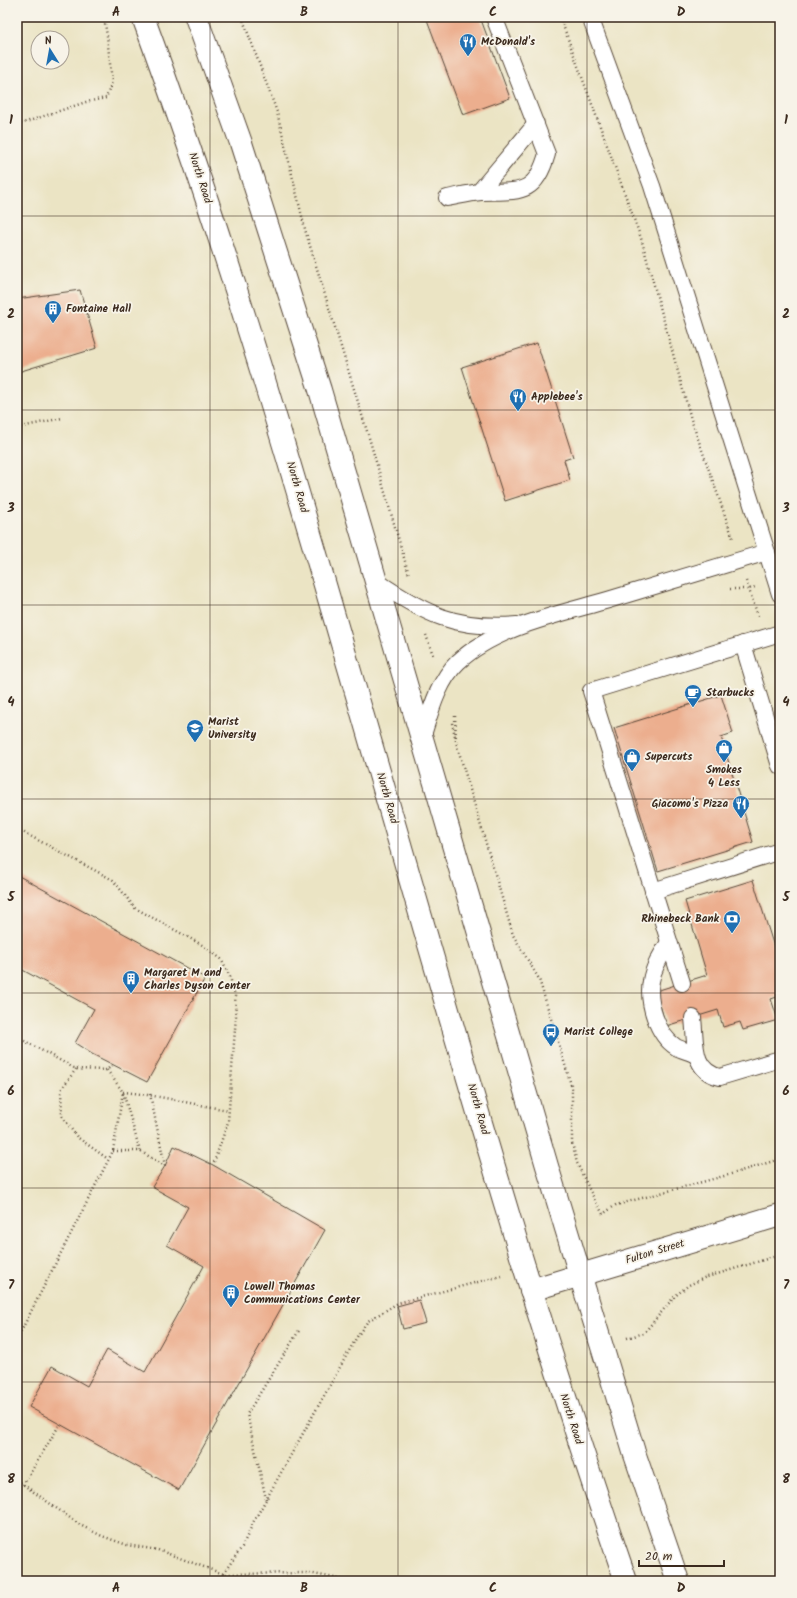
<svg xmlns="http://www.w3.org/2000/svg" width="797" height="1598" font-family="Kalam,sans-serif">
<rect width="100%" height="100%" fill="#f7f3e8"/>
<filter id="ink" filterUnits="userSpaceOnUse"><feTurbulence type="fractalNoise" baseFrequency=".025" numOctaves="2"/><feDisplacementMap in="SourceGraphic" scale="8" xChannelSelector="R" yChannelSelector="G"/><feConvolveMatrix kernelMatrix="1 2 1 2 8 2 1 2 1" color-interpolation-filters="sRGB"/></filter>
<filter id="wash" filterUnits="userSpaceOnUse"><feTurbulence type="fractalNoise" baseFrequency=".012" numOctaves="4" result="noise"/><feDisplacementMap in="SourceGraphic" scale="16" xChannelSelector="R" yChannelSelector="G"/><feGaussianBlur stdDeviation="0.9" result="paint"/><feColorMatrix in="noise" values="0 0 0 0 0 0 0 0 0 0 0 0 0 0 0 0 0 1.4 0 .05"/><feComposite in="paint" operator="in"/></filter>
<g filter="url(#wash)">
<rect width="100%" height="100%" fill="#ebe4c4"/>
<g id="blocks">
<g fill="#ecae8e">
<path d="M426 17H480L510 98 463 115Z"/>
<path d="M80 290 97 348 18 372 17 299Z"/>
<path d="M537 343 573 457 564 460 570 480 505 501 462 367Z"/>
<path d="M721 695 733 733 721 737 753 842 658 871 614 728Z"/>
<path d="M17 875 205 978 147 1082 92 1054 75 1043 94 1009 17 967Z"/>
<path d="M753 880 780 966V996L771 999 778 1020 743 1030 740 1022 723 1027 718 1010 666 1026 656 991 707 975 685 901Z"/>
<path d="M174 1146 213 1165 325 1230 179 1490 29 1407 52 1366 87 1386 107 1350 145 1372 204 1266 167 1245 188 1207 152 1187 165 1166Z"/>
<path d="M419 1300 426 1323 403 1329 397 1306Z"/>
</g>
</g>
</g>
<g filter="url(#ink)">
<use href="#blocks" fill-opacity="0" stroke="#554637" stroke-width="1"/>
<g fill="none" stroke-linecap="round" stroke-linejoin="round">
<defs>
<g id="service">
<path d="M590 17 652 186 780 594"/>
<path d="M479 192 536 124"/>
<path d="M447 198C458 196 470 193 481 192 519 191 535 196 547 154L494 17"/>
<path d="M376 581C425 614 456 630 517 625"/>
<path d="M743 644 780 766"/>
<path d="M422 738C430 713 438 681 458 662 495 627 560 614 608 600 661 584 714 568 767 552"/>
<path d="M653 891 780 851"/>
<path d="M669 942C662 954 653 967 651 981 647 1002 657 1035 676 1047 682 1050 690 1052 696 1055"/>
<path d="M682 983 591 691 780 633"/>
<path d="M693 1018C696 1041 691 1071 720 1077L780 1059"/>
</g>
<path id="minor" d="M531 1290 780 1215"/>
<g id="trunk">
<path d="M143 17C222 231 286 449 349 668 438 973 522 1280 626 1581"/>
<path d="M196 17 241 143 320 390 547 1166 634 1452 678 1581"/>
</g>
</defs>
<use href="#service" stroke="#554637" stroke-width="18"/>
<use href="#minor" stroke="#554637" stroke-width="24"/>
<use href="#trunk" stroke="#554637" stroke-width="24"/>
<g stroke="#554637" stroke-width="2.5" stroke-dasharray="1 3" stroke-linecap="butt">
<path d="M242 17 277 112 306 233 370 441 409 575"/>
<path d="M560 17 641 238 691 419 733 538"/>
<path d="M17 125 86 102 106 98 112 82 107 36 104 17"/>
<path d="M17 428 62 418"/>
<path d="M746 581 758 616"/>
<path d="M730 589H749L755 587"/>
<path d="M426 635 433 655"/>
<path d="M777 672 780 679"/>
<path d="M455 716 456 742 513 935 539 979 572 1088V1143L577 1163 590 1191 603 1214 616 1205 728 1175 780 1159"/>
<path d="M452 723 455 736"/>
<path d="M17 829 113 880 135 908 204 946 221 959 230 977 235 995 236 1016 228 1122 213 1165"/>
<path d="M17 1037 76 1069 107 1070 112 1065"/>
<path d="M76 1069 61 1090 62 1116 77 1137 108 1159"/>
<path d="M107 1070 123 1092 140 1151"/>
<path d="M123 1092C159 1095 194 1105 229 1110"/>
<path d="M150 1094 165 1166"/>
<path d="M113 1151H140L165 1166"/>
<path d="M627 1338 644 1333 675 1296 689 1285 704 1278 780 1255"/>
<path d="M17 1339 113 1151 123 1092"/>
<path d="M17 1480 80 1525 102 1536 127 1545 158 1550 223 1574 309 1573 349 1581"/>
<path d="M23 1485 60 1424"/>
<path d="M266 1499 247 1414 300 1329"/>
<path d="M221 1581 223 1574 242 1547 254 1521 358 1335 368 1321 398 1303 501 1276"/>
</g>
<use href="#service" stroke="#fff" stroke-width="16"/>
<use href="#minor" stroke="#fff" stroke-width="22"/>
<use href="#trunk" stroke="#fff" stroke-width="22"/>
</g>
</g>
<path fill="none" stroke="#3b2a1e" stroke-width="1" stroke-opacity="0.55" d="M210 17V1581M398 17V1581M587 17V1581M17 216H780M17 410H780M17 605H780M17 799H780M17 993H780M17 1188H780M17 1382H780"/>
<defs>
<symbol id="restaurant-pin" viewBox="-11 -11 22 30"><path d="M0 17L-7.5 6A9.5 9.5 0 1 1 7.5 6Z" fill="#1f6fb2" stroke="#f7f3e8"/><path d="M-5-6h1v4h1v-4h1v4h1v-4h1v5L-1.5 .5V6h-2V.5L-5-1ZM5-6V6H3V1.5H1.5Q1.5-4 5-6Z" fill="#fff"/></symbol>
<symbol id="building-pin" viewBox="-11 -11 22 30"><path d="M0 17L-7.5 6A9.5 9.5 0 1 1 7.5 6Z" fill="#1f6fb2" stroke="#f7f3e8"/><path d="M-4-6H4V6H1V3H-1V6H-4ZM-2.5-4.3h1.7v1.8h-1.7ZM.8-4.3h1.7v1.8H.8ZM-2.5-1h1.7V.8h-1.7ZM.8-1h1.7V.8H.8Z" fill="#fff"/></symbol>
<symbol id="cafe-pin" viewBox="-11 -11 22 30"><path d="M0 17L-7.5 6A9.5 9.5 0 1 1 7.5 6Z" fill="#1f6fb2" stroke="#f7f3e8"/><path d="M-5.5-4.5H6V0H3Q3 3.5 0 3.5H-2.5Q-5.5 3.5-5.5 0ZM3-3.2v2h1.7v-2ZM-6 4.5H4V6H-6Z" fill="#fff"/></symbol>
<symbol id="university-pin" viewBox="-11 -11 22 30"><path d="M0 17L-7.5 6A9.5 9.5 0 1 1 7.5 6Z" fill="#1f6fb2" stroke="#f7f3e8"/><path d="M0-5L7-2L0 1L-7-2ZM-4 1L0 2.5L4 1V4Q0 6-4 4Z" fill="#fff"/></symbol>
<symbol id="shop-pin" viewBox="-11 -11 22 30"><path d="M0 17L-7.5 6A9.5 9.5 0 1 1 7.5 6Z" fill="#1f6fb2" stroke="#f7f3e8"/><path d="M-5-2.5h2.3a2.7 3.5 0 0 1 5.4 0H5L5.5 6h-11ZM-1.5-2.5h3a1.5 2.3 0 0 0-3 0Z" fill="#fff"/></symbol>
<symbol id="bank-pin" viewBox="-11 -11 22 30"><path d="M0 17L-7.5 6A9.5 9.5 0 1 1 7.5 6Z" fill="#1f6fb2" stroke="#f7f3e8"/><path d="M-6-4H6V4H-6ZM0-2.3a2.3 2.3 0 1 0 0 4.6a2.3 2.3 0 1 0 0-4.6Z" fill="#fff"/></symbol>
<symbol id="bus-pin" viewBox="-11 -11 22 30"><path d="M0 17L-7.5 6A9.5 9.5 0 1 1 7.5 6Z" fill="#1f6fb2" stroke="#f7f3e8"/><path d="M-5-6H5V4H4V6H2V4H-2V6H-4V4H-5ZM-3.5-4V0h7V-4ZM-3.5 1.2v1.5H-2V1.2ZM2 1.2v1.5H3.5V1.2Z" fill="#fff"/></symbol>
</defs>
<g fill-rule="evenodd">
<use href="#restaurant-pin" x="458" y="32" width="20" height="27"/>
<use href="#building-pin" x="43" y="299" width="20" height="27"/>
<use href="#restaurant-pin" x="508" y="387" width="20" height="27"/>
<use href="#cafe-pin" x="683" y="683" width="20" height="27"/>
<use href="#university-pin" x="185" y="718" width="20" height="27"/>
<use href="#shop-pin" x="714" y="738" width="20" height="27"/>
<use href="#shop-pin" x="622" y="747" width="20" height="27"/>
<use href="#restaurant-pin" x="731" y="794" width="20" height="27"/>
<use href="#bank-pin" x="722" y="909" width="20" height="27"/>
<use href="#building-pin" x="121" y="969" width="20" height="27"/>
<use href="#bus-pin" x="541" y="1022" width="20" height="27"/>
<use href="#building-pin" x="221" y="1283" width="20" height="27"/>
</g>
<g text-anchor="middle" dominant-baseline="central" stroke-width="3.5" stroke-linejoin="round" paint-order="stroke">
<g font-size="11" font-weight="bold" fill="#3b2a1e" stroke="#f7f3e8" text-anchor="start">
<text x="481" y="42">McDonald's</text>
<text x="66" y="309">Fontaine Hall</text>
<text x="531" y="397">Applebee's</text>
<text x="706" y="693">Starbucks</text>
<text x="208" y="722">Marist<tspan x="208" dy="13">University</tspan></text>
<text x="645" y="757">Supercuts</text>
<text x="724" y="770" text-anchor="middle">Smokes<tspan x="724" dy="13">4 Less</tspan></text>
<text x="728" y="804" text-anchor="end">Giacomo's Pizza</text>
<text x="719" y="919" text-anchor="end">Rhinebeck Bank</text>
<text x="144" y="973">Margaret M and<tspan x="144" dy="13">Charles Dyson Center</tspan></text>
<text x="564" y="1032">Marist College</text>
<text x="244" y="1287">Lowell Thomas<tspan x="244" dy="13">Communications Center</tspan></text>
</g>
<g font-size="11" fill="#3b2a1e" stroke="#f7f3e8">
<text transform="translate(200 178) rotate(72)">North Road</text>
<text transform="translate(297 487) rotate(74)">North Road</text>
<text transform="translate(387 798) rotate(74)">North Road</text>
<text transform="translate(478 1109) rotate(74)">North Road</text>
<text transform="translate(655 1252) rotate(-17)">Fulton Street</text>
<text transform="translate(571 1419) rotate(72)">North Road</text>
</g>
</g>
<rect width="797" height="1598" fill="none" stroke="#f7f3e8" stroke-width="44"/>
<g transform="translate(50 50) rotate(349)"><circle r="19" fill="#f7f3e8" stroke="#aca397"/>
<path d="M0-3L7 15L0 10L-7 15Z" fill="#1f6fb2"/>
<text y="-6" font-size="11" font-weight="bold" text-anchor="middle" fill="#3b2a1e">N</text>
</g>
<path d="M639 1560v6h85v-6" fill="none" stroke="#3b2a1e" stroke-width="2"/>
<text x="645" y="1560" font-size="12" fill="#3b2a1e" stroke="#f7f3e8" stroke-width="3" paint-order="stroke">20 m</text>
<rect x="22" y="22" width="753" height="1554" fill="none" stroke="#3b2a1e" stroke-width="1.5"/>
<g font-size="13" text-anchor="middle" font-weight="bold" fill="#3b2a1e">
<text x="116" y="16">A</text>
<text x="304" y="16">B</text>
<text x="493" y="16">C</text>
<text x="681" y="16">D</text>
<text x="11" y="124">1</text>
<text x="786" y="124">1</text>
<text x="11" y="318">2</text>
<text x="786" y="318">2</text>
<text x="11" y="512">3</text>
<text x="786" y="512">3</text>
<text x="11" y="706">4</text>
<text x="786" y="706">4</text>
<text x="11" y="901">5</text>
<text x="786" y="901">5</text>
<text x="11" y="1095">6</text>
<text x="786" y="1095">6</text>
<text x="11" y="1289">7</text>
<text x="786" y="1289">7</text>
<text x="11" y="1483">8</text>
<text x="786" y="1483">8</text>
<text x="116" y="1592">A</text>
<text x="304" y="1592">B</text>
<text x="493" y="1592">C</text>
<text x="681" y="1592">D</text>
</g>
</svg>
